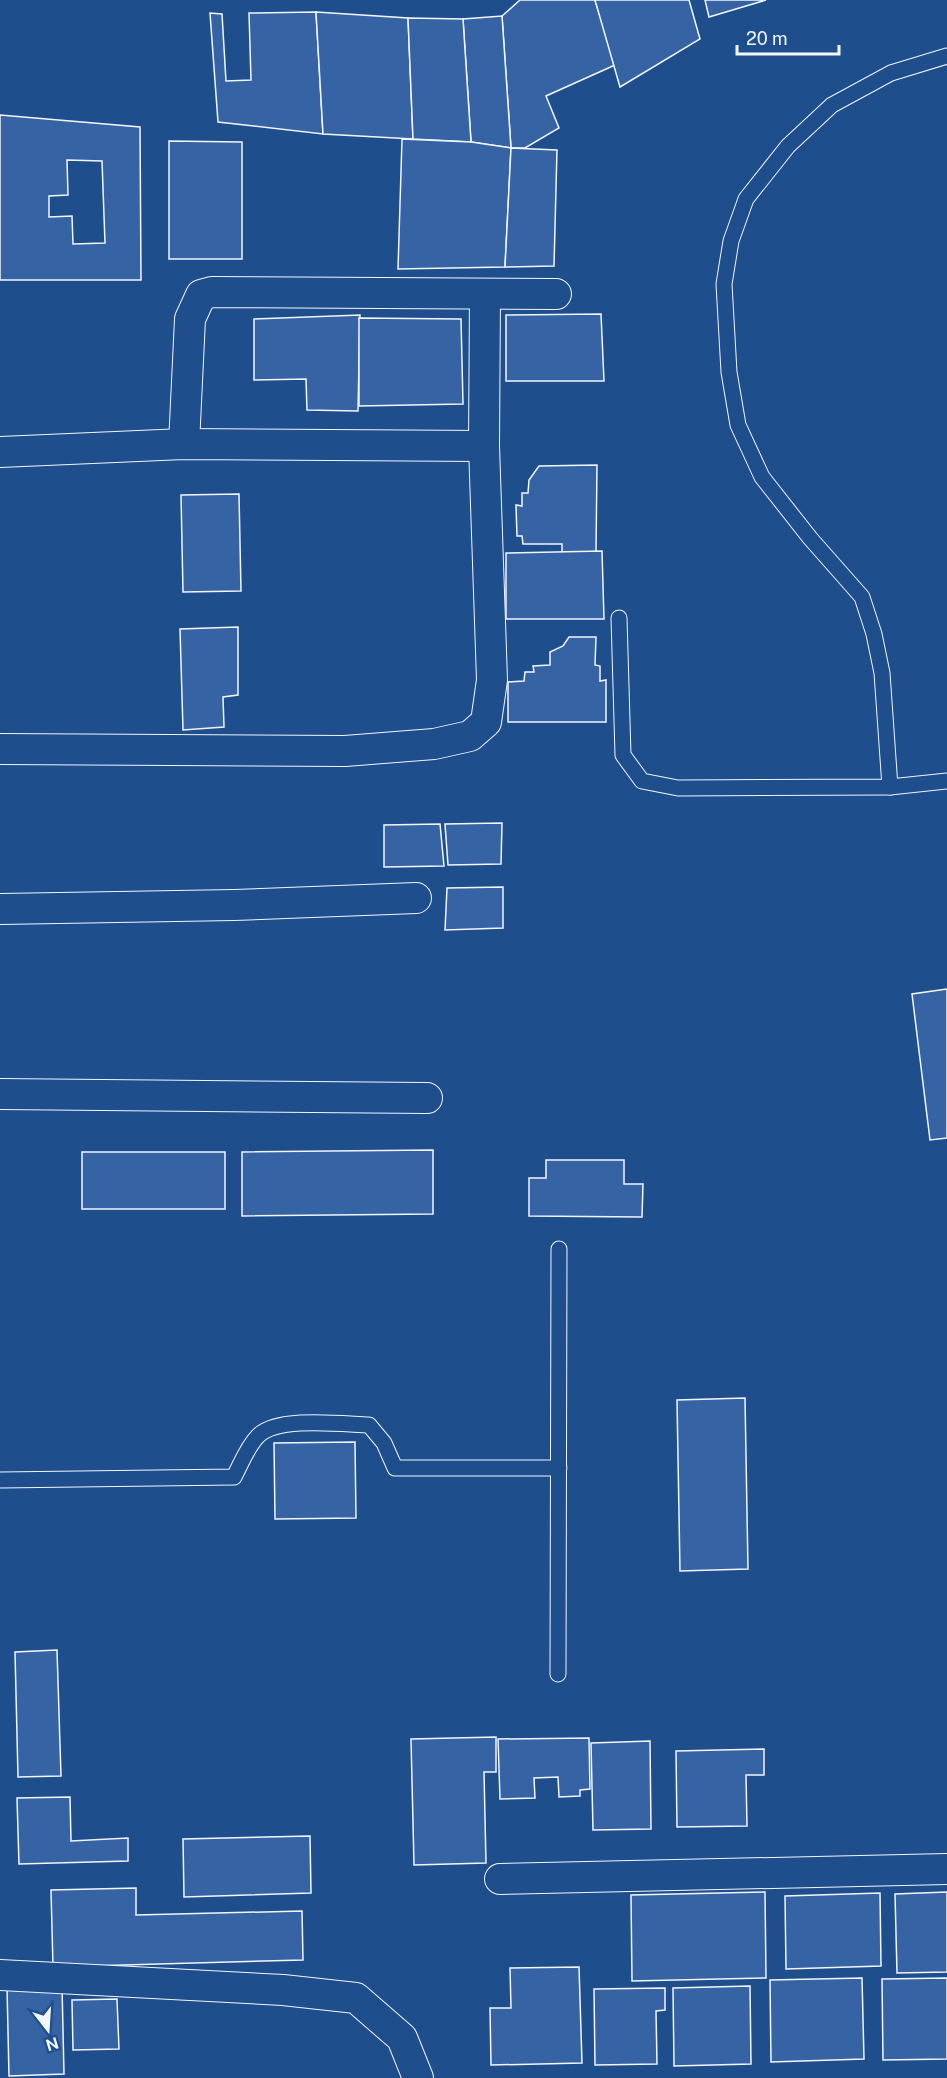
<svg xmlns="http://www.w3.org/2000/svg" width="947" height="2078" font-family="'Public Sans',sans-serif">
<rect width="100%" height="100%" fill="#1f4e8c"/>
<g fill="#3563a3" stroke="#f2f6ff" stroke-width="1.5" fill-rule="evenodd">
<path d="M520 0H595L615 65 546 96 559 128 525 148H511L502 16Z"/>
<path d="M595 0H689L700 39 620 87Z"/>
<path d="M705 0H766L709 17Z"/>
<path d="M316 12 323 134 218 122 210 13 222 14 226 81 251 80 249 13Z"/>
<path d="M316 12 408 18 413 139 323 134Z"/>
<path d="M502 16 511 148 471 142 463 19Z"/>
<path d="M408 18 463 19 471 142 413 139Z"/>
<path d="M0 115 140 127 141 280H0ZM67 160 102 161 105 243 73 244 72 216 49 217V196L68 195Z"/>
<path d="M402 139 471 142 511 148 505 267 398 269Z"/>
<path d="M169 141 242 142V259H169Z"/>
<path d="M511 148 557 150 554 266 505 267Z"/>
<path d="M601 314 604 381H506V315Z"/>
<path d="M360 315 358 411 307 410 306 379 254 380V319Z"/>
<path d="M359 318 461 319 463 404 359 406Z"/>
<path d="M597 465 596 552H562V544H523L522 536H517L516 505 522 506V493H528L529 480 539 466Z"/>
<path d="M239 494 241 591 183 592 181 495Z"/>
<path d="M602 551 604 619H506V553Z"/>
<path d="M238 627V695L223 697 224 727 183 730 180 629Z"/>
<path d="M569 637H596L595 665 600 666V681L606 680V722H508V682L524 681 525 672H534L533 666 550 665V652L563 646Z"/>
<path d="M502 823 501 864 448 865 445 824Z"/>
<path d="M440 824 444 866 384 867V825Z"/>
<path d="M503 887V928L445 930 447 888Z"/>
<path d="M947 989V1138L930 1140 912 994Z"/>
<path d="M433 1150V1214L242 1216V1152Z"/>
<rect x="82" y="1152" width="143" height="57"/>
<path d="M546 1160H624V1184H643L642 1217 529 1216V1178H546Z"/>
<path d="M745 1398 748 1569 680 1571 677 1400Z"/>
<path d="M355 1442 356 1518 275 1519 274 1443Z"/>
<path d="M57 1650 61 1776 18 1777 15 1652Z"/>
<path d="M496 1737V1772H484L486 1863 414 1865 411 1739Z"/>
<path d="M589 1738 590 1789 580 1790V1796L559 1797 558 1777 534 1778 535 1798 500 1799 498 1739Z"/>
<path d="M650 1741 651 1829 593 1830 591 1743Z"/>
<path d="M764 1749V1775H746L747 1826 677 1827 676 1751Z"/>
<path d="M70 1797 71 1841 128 1838V1861L19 1864 17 1798Z"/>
<path d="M310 1836 311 1893 184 1897 183 1839Z"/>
<path d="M136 1888V1915L302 1911 303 1960 53 1967 51 1890Z"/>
<path d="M765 1892 766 1978 632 1981 631 1895Z"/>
<path d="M947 1892V1972L897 1973 895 1894Z"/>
<path d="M880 1893 881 1966 786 1969 785 1896Z"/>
<path d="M579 1967 582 2063 491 2065 490 2008H511L510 1968Z"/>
<path d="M862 1978 864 2059 771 2062 770 1980Z"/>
<path d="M947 1978V2059L883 2060 882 1979Z"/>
<path d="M62 1986 64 2074 9 2076 7 1987Z"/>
<path d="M750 1986 751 2064 674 2066 673 1988Z"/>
<path d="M665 1988V2010L656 2011 657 2064 595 2065 594 1989Z"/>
<path d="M117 1999 119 2049 73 2050 72 2000Z"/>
</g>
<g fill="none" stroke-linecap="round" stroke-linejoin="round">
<defs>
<g id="lane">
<path d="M619 618 623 755 642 781 678 788 890 787 947 781"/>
<path d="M890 787 882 673 874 634 862 597 810 538 762 477 738 425 729 372 724 284 731 241 746 199 788 146 832 105 891 73 947 56"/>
<path d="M0 1480 234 1477C241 1464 247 1447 258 1436 277 1416 342 1424 369 1425L384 1443 395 1468H559"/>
<path d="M558 1674 559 1249"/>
</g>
<g id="street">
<path d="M184 444 190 319 201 295 212 292 556 294"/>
<path d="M0 452 184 444 484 446"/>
<path d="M0 749 345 751 434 744 470 736 486 722 492 680 484 446 485 294"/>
<path d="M0 909 234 905 416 898"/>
<path d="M0 1094 427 1098"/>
<path d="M500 1879 947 1869"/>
<path d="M0 1975 283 1990 356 1998 402 2038 418 2078"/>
</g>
</defs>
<use href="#lane" stroke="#f2f6ff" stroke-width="17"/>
<use href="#street" stroke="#f2f6ff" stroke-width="32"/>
<use href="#lane" stroke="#1f4e8c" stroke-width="15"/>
<use href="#street" stroke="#1f4e8c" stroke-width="30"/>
</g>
<g transform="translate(48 2030) rotate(163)" stroke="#1f4e8c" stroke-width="4.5" paint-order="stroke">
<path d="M0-4.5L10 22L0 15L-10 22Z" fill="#f2f6ff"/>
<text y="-9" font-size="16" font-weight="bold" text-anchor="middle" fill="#f2f6ff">N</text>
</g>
<path d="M737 45v9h102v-9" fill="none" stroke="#f2f6ff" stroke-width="3"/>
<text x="746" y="45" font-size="18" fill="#f2f6ff" stroke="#1f4e8c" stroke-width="4.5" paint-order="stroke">20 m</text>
</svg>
